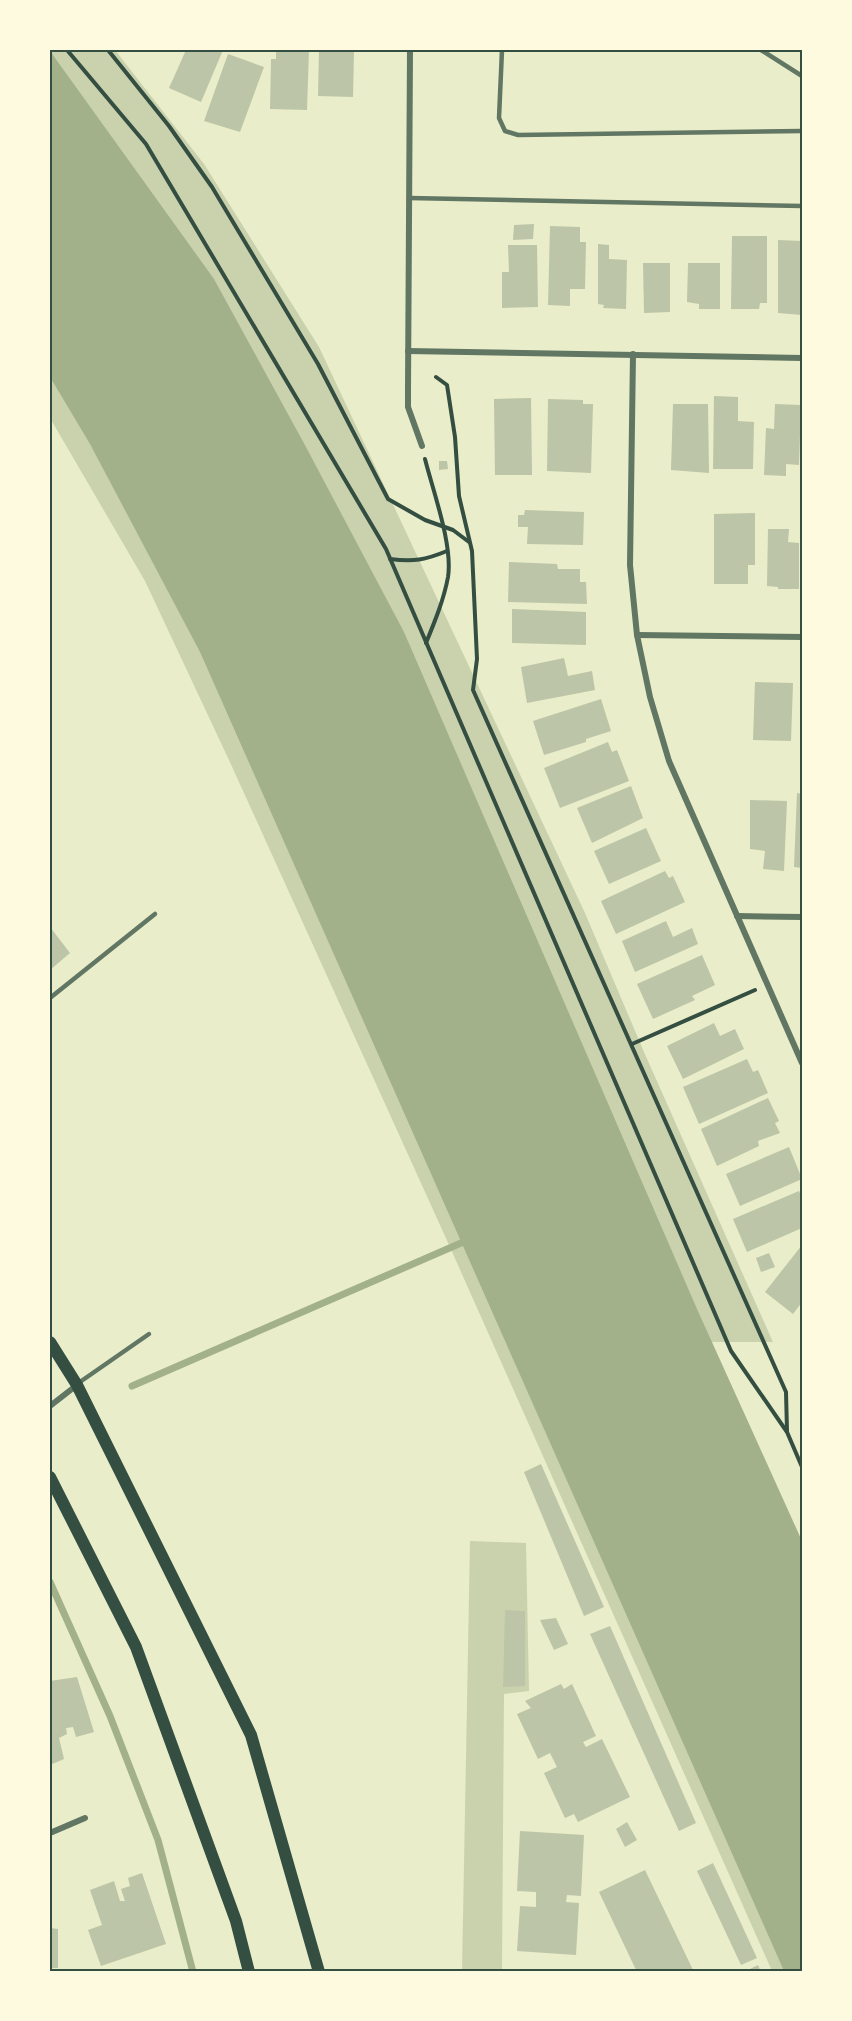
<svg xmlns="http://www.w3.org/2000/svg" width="852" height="2021" font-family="'Source Sans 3',sans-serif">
<rect width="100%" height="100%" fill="#e9edc9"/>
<g fill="#cad2ad">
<path d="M50 50H115L204 164 319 347 585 913 644 1052 773 1342H709L802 1971H772L445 1236 229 760 145 581 50 418Z"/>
<path d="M470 1541 526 1543 529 1691 504 1694 502 1971 462 1972Z"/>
</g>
<path fill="#a3b18a" d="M50 51 214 279 306 447 404 632 697 1309 802 1541V1971H784L200 652 90 444 50 377Z"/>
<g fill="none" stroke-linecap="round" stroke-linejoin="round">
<g stroke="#a3b18a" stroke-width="7">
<path d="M132 1386 468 1240"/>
<path d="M50 1582 110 1716 158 1840 193 1972"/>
</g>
</g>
<g fill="#bcc5a7">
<path d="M186 50H223L201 102 169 88Z"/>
<path d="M276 50H309L307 110 270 109 271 59H276Z"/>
<path d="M319 50H354L353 97 318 96Z"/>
<path d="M228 54 264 67 240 132 204 121Z"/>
<path d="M534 224 533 239 513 240 514 225Z"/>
<path d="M550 226 580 227V242H586L585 289H570V306L548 305Z"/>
<path d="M732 236H767V303H760L759 309H731Z"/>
<path d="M778 240 802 241V315L778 313Z"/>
<path d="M598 244 609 245V259L627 260 626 309 603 308 604 305 598 304Z"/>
<path d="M508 245H537L538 307 502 308V272H509Z"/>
<path d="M643 263H670V312L644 313Z"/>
<path d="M688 263H720V309H699V304L687 302Z"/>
<path d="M714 396 738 397V421L754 422 753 469H713Z"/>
<path d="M531 398 532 475H495L494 399Z"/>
<path d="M548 399 583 400V404H593L591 473 547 471Z"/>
<path d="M673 404H708L709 473 671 470Z"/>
<path d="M775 404 801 405 799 465 786 464V476L764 475 766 428 774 429Z"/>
<path d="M439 461H447L448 469 439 470Z"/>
<path d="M525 510 584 512 583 545 527 544 528 527H518V515H524Z"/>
<path d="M755 513V565H748V584H714V514Z"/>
<path d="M768 529H789L788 542 799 543V589H778V587L767 586Z"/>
<path d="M509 562 557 564 558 569H580V582H586L587 604 508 602Z"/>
<path d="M512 609 586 612V645L512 643Z"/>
<path d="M564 658 568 676 592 671 595 690 527 703 521 667Z"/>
<path d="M755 682 793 683 791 741 753 740Z"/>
<path d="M601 699 611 731 586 739V742L544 755 533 721Z"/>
<path d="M608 742 612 752 617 750 629 781 560 808 544 768Z"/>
<path d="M631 786 643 818 592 843 577 808Z"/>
<path d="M797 793 802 794V868L794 867Z"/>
<path d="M750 800 787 801 784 871 763 869 765 851 750 849Z"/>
<path d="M646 828 661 861 609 884 594 851Z"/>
<path d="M665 871 669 878 673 876 685 902 616 934 601 901Z"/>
<path d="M666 921 673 937 692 928 698 944 635 972 622 941Z"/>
<path d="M50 927 70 953 50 970Z"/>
<path d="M702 955 715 985 692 996 695 1000 653 1019 637 984Z"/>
<path d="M714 1023 720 1036 735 1029 744 1049 683 1079 667 1046Z"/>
<path d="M747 1059 753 1072 758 1070 768 1093 699 1124 683 1087Z"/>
<path d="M768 1098 779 1121 775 1123 780 1133 758 1141 759 1146 717 1166 701 1129Z"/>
<path d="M789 1147 802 1179 740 1206 726 1174Z"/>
<path d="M799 1191 802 1198V1228L747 1252 733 1219Z"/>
<path d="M802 1245V1302L793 1314 765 1292Z"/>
<path d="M769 1253 775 1267 761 1272 756 1258Z"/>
<path d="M541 1464 604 1607 584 1616 524 1472Z"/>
<path d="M505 1610 525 1611V1686L503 1687Z"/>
<path d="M556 1618 568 1644 554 1650 540 1620Z"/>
<path d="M610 1626 696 1823 679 1831 590 1634Z"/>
<path d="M77 1677 94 1732 76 1737 73 1727 66 1728 67 1734 59 1738 64 1759 50 1765V1681Z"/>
<path d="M561 1684 564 1689 572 1684 596 1736 583 1742 586 1747 602 1739 630 1797 578 1822 574 1814 565 1818 544 1773 557 1767 550 1753 538 1759 517 1714 531 1708 525 1701Z"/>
<path d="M627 1822 637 1840 625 1847 616 1829Z"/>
<path d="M520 1831 584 1835 581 1896 567 1895 566 1902 579 1903 576 1955 517 1951 520 1906 536 1907V1892L517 1891Z"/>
<path d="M713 1863 757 1958 741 1965 697 1871Z"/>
<path d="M645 1870 694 1972H637L599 1892Z"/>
<path d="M142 1873 166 1944 101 1966 88 1930 102 1925 90 1890 114 1881 120 1901H125L121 1889 130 1886 128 1878Z"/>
<path d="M50 1928 58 1929V1968H50Z"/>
<path d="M758 1965 761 1972H744Z"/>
</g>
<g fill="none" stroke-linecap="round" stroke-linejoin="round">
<g stroke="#344e41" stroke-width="4">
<path d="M67 50 146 144 386 549 731 1351 787 1432 802 1467"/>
<path d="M108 50 169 126 212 187 318 364 388 499 425 520 453 530 469 542"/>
<path d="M436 377 447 385 455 437 459 496 472 551 477 659 473 690 786 1392 787 1431"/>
<path d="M425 459C433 491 453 545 448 577 444 599 435 621 426 643"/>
<path d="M390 559C414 562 425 560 447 551"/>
<path d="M632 1044 755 990"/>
</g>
<g stroke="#617663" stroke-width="4.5">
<path d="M502 50 499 118 505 131 518 135 802 131"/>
<path d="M761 50 802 76"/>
<path d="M409 198 802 206"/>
<path d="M50 998 155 914"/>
<path d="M77 1384 149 1334"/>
</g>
<g stroke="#617663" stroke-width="6">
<path d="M410 50 408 389V407L422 446"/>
<path d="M408 351 802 358"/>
<path d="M633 354 630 565 637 635 650 697 669 761 802 1063"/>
<path d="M637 635 802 637"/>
<path d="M737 916 802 917"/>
<path d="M50 1406 77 1385"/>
<path d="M50 1833 85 1818"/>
</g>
<g stroke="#344e41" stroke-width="12">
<path d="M50 1342 77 1385 251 1735 319 1972"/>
<path d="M50 1477 136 1647 236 1921 249 1972"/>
</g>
</g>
<rect width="852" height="2021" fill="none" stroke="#fefae0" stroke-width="102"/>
<rect x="51" y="51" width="750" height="1919" fill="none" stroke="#344e41" stroke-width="2"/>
</svg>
